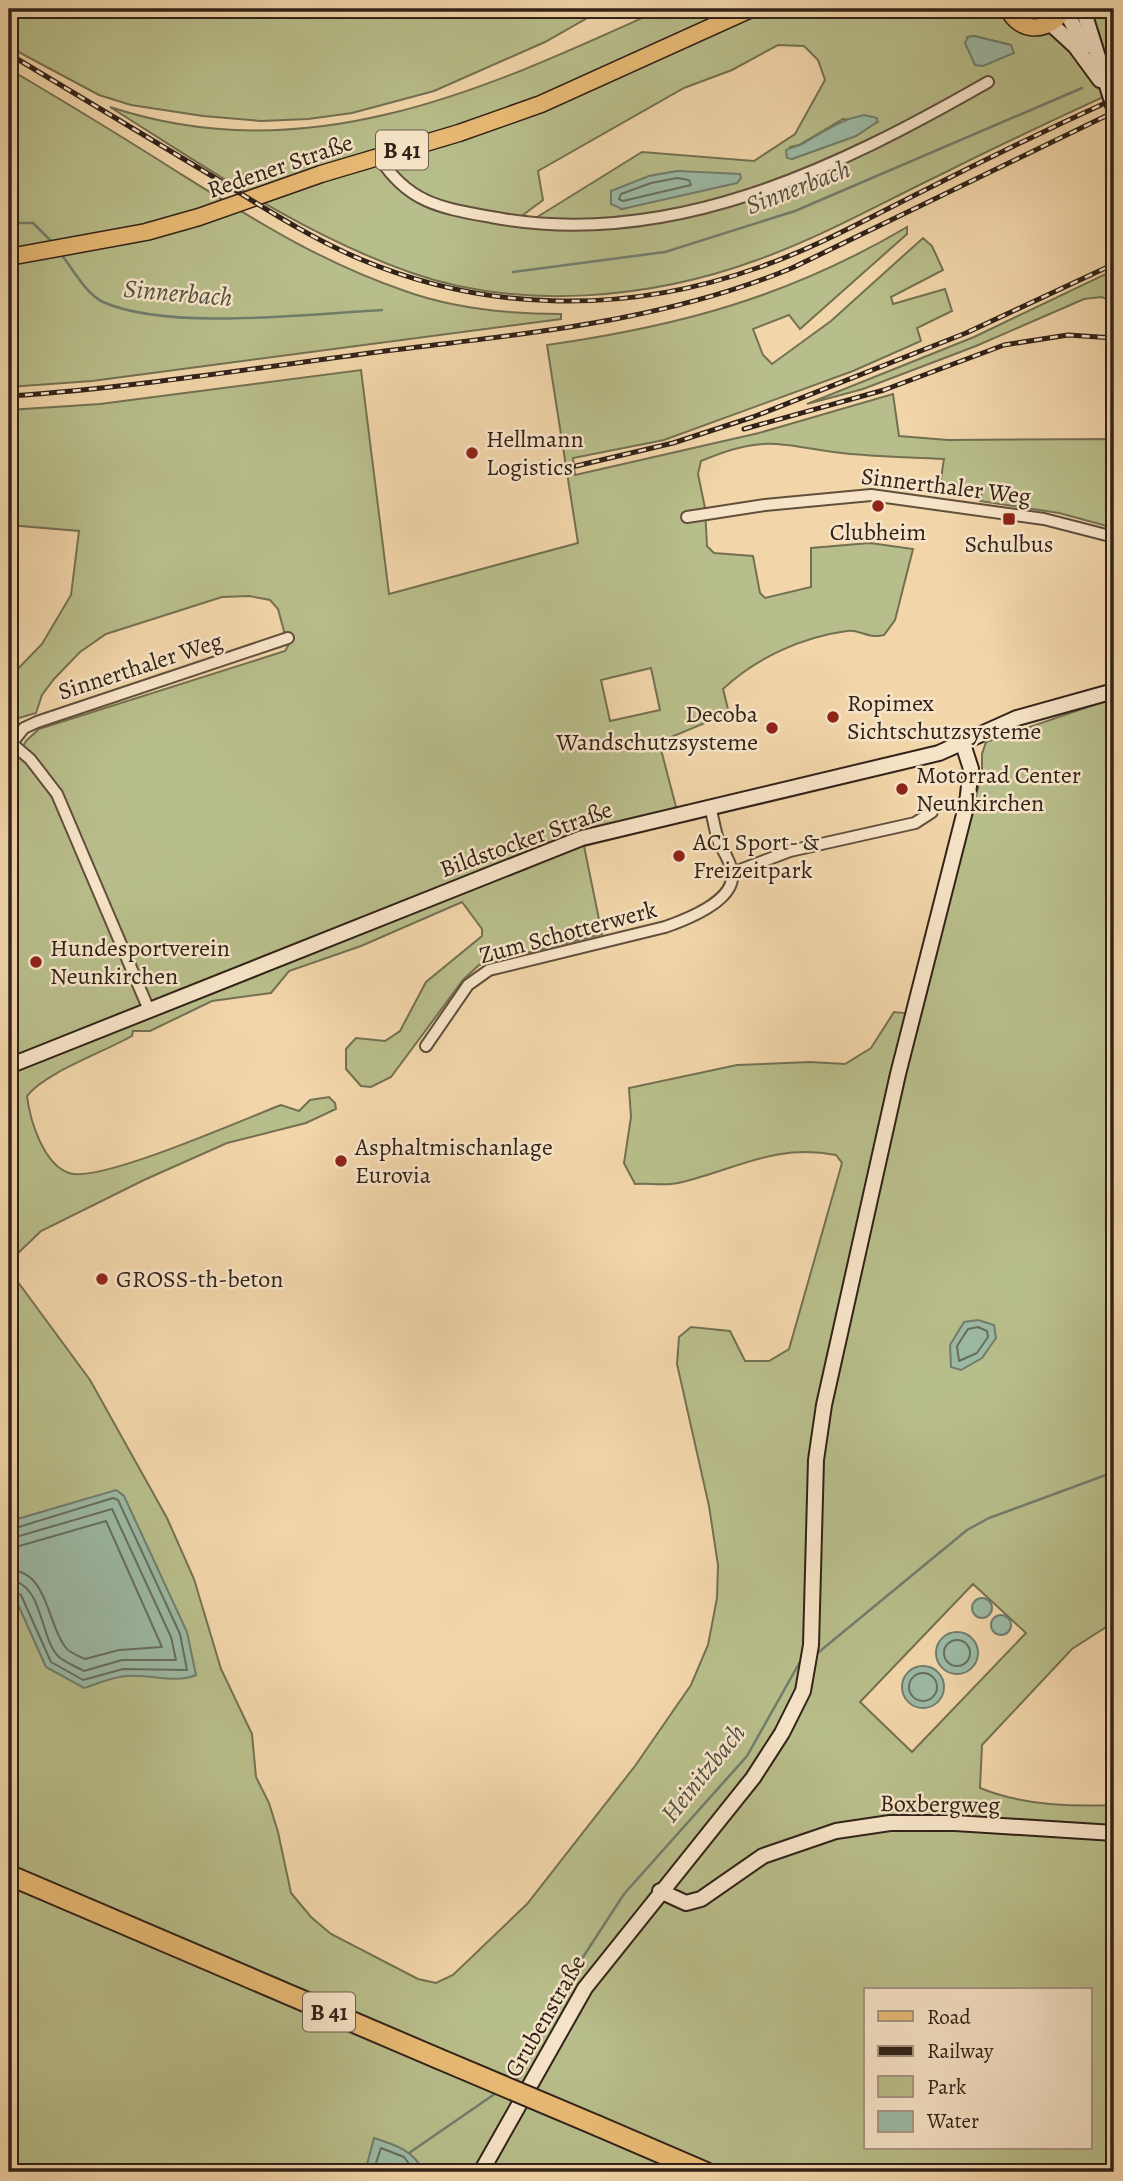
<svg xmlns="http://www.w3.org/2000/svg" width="1123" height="2181" font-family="Alegreya,serif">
<rect width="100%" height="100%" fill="#f2d6aa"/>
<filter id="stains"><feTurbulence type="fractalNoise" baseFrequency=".00286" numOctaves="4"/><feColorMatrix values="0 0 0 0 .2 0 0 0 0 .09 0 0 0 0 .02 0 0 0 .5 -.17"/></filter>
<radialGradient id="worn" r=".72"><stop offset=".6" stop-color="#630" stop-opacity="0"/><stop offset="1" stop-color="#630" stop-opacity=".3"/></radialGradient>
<g fill="#b8be8b" stroke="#747052" stroke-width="2" fill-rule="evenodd">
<path d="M9 9H603L545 42 434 91 352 113 308 119 261 121 203 116 131 105 99 95 9 47Z"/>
<path d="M662 9H1114V92C1058 118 1001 144 946 172 883 202 822 237 757 260 651 299 520 311 412 273 303 235 207 168 110 107 308 172 484 90 662 9ZM974 36 1011 45 1013 53 996 59 968 37ZM778 45 804 46 818 60 825 80 795 134 754 161 642 152 534 219 523 215 543 200 538 171 684 88 732 70ZM843 119 877 122 855 136 792 159 790 147 799 145ZM678 171 694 173 650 202 622 209 649 176Z"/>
<path d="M9 69C65 102 121 136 176 171 251 218 320 262 405 291 455 309 509 314 561 314V319L92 381 9 387Z"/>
<path d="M907 227V234L800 329 789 315 753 329 763 355 772 364 831 321 923 238 932 246 943 270 891 297 893 304 945 289 952 311 917 328 921 341 853 371 664 440 573 458 575 475 759 433 893 394 899 436 948 440 1114 439V528L1059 513 980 501 982 491 944 492 940 485 944 459C911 457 876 457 842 453 779 445 764 434 701 461L698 474 705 508 707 546 714 553 753 556 760 593 765 598 811 587V548L870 543 913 549 895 620 884 635C867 639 860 629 847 631 802 637 756 658 723 689L729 713 659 742 680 822 584 846 602 934 479 965 463 980 391 1077 371 1087 361 1086 346 1069V1049L356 1038 385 1041 400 1031 426 982 482 936V929L462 902 361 946 289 971 271 993 212 1001 150 1031H133L132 1036C104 1052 44 1073 27 1096 30 1120 43 1164 69 1173 98 1184 244 1119 281 1105L299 1111 310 1100 329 1097 335 1103 336 1109 306 1123 227 1143 144 1180 41 1231 13 1258 15 1278 90 1380 167 1518 194 1579 221 1669 252 1734 256 1777 269 1803 278 1832 291 1893 311 1917 331 1934 418 1979 436 1983 453 1975 527 1904 635 1766 691 1685 708 1645 717 1598 718 1565 709 1506 677 1364 679 1337 691 1327 730 1331 745 1361H769L789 1349 842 1163 836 1155C775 1143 735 1170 678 1183 665 1186 649 1183 635 1184L624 1163 631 1117 629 1088 737 1065 810 1062 845 1064 871 1048 894 1012 921 1015 982 772V754L986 742 1114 698V1622L1072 1649 982 1745 980 1788C1021 1805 1071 1807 1114 1805V2172H9V752L17 757 26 741 39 729 285 651 288 646 278 609 270 600 249 596 222 597 106 634 80 652 54 679 42 695 36 713 9 721V678L42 644 71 595 79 531 9 525V410L100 404 361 370 389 594 578 543 547 345C681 326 790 296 907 227ZM651 668 660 710 610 721 601 680ZM973 1584 1026 1633 912 1752 860 1702ZM866 1990H1090V2148H866Z"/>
<path d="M1114 270V301L1101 297 1084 299 976 346 863 389 807 404 974 337Z"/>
</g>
<g fill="#9cbaa5" stroke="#717d6d" stroke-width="2">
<path d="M974 36 1011 45 1014 53 983 66 975 65 965 43 968 37Z"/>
<path d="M864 115 877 118V122L856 136 792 159 787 158 786 150C791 147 796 147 802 144 823 132 839 120 864 115Z"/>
<path d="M678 171 740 174 741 178 737 183 622 209 611 204V191L649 176Z"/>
<path d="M978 1320 994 1325 996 1338 982 1358 961 1370 951 1367 950 1345 964 1322Z"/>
<path d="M116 1490 124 1496 187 1632 196 1675C176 1684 149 1674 126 1676 112 1677 97 1684 84 1688L46 1667 15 1598 9 1595V1525L14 1520Z"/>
<circle cx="982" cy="1608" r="10"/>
<circle cx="1001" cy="1625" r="10"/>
<circle cx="957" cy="1653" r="21"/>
<circle cx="923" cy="1687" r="21"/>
<path d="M374 2138C393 2144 416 2151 423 2172H365Z"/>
</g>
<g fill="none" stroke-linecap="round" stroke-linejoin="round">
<g stroke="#666e5f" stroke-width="2">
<path d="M677 178 689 180 691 185 623 201 619 199 621 194 651 183Z"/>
<path d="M978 1327 987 1331 988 1337 977 1353 959 1361 957 1346 968 1329Z"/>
<path d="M9 1530 113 1498 118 1500 180 1634 187 1670 123 1669 83 1680 51 1662 21 1595 9 1589"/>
<path d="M9 1539 112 1509 171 1637 176 1660H122L84 1671C77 1667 66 1663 59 1657 39 1638 44 1583 9 1580"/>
<path d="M9 1549 106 1521 162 1647 119 1650 85 1659C79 1656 70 1653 66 1648 46 1623 49 1571 9 1570"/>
<circle cx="957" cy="1653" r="13"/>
<circle cx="923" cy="1687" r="14"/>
<path d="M373 2172 381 2148 404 2157 415 2172"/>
</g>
<g stroke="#717d6d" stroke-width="2.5">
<path d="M9 223H33L53 243"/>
<path d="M61 254C72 268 86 294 103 302 168 331 309 314 382 310"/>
<path d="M513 272 665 252 795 211 1082 88"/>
<path d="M814 1656 967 1530 989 1518 1114 1472"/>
<path d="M513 2081 521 2076 572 1974 624 1894 747 1756 801 1660"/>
<path d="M409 2153 499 2091"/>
</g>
<defs>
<g id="street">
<path d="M379 157C408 203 441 208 491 217 669 251 838 168 988 82"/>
<path d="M687 517 765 505 871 495 1044 519 1114 537"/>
<path d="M9 741 30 759 57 794 149 1010"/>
<path d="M12 743 24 728 37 722 288 638"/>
<path d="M732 873 790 851 915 823 932 812"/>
<path d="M426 1046 468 985 489 970 665 927C685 920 736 901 732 873 731 862 724 852 719 843 715 831 713 818 710 806"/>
</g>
<g id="secondary">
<path d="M1065 9 1084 47"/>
<path d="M1083 9 1114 108"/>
<path d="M1051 24 1075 46 1100 80"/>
<path d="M9 1066 582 838 939 753 1017 718 1114 691"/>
<path d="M660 1891 686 1903 701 1899 763 1856 836 1831 890 1823H955L1114 1833"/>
<path d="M481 2172 585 1988 753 1778 782 1733 803 1691 811 1645 816 1460 824 1405 898 1074 967 803 971 769 963 744"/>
</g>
<g id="primary">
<path d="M1008 9C1021 35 1050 32 1064 9"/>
<path d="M9 257 146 232 199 217 321 174 459 133 541 104 751 9"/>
</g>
<g id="highway">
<path d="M9 1875 437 2058"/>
<path d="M598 2126 705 2172"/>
</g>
</defs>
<use href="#street" stroke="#614f3d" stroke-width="14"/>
<use href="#secondary" stroke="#312219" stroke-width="18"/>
<use href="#primary" stroke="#312219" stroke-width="19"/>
<use href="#highway" stroke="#312219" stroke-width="23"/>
<use href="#street" stroke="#f7e4c8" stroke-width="10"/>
<use href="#secondary" stroke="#f7e4c8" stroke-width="14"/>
<use href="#primary" stroke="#e9bb75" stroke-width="16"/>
<use href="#highway" stroke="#e9bb75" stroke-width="19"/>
<defs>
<g id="rail">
<path d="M9 54C77 95 144 135 212 176 260 205 308 237 360 259 488 313 627 314 757 268 813 249 865 220 917 194 982 161 1048 129 1114 99"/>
<path d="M9 396C132 388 255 368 378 352 518 334 660 323 792 268L1114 112"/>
<path d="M744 429 884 390 1004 345 1068 335 1114 338"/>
<path d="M576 466 673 443 753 417 966 333 1114 264"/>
</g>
</defs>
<use href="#rail" stroke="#312219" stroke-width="5"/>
<use href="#rail" stroke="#f7e4c8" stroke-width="2.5" stroke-dasharray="8" stroke-linecap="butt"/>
<defs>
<path id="highway-bridge" d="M437 2058 598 2126"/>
</defs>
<use href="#highway-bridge" stroke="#312219" stroke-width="23" stroke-linecap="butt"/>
<use href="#highway-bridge" stroke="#e9bb75" stroke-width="19"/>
</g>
<g fill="#8f2418" stroke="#f7e4c8" stroke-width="2.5">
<circle cx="472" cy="453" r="7"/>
<circle cx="878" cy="506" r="7"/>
<rect x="1002" y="512" width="14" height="14" rx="3.5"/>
<circle cx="833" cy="717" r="7"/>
<circle cx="772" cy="728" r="7"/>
<circle cx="902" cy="789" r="7"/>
<circle cx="679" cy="856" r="7"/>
<circle cx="36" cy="962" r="7"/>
<circle cx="341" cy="1161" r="7"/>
<circle cx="102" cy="1279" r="7"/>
</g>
<g text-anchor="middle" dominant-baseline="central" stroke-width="5" stroke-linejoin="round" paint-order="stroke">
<g fill="#f7e4c8" stroke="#6c5c4e" stroke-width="2">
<rect x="376" y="130.5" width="52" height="39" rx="5"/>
<rect x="303" y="1992.5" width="52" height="39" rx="5"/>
</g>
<g font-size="23" font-weight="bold" fill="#312219">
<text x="402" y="150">B 41</text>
<text x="329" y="2012">B 41</text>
</g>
<g font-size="24" fill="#312219" stroke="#f7e4c8">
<text transform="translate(280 166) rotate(-19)">Redener Straße</text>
<text transform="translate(946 486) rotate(7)">Sinnerthaler Weg</text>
<text transform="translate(140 666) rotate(-18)">Sinnerthaler Weg</text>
<text transform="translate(526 839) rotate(-20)">Bildstocker Straße</text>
<text transform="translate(568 932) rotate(-15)">Zum Schotterwerk</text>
<text transform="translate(940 1804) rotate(1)">Boxbergweg</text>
<text transform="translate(545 2016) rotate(-60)">Grubenstraße</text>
</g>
<g font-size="24" fill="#312219" stroke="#f7e4c8" text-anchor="start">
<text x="486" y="439">Hellmann<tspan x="486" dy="28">Logistics</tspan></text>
<text x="878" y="532" text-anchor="middle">Clubheim</text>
<text x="1009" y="544" text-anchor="middle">Schulbus</text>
<text x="847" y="703">Ropimex<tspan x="847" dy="28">Sichtschutzsysteme</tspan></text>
<text x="758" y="714" text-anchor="end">Decoba<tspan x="758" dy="28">Wandschutzsysteme</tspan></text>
<text x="916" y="775">Motorrad Center<tspan x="916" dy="28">Neunkirchen</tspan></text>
<text x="693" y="842">AC1 Sport- &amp;<tspan x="693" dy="28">Freizeitpark</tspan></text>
<text x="50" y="948">Hundesportverein<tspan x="50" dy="28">Neunkirchen</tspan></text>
<text x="355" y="1147">Asphaltmischanlage<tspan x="355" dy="28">Eurovia</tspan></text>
<text x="116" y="1279">GROSS-th-beton</text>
</g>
<g font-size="26" font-style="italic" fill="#515043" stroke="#f7e4c8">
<text transform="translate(798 187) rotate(-21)">Sinnerbach</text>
<text transform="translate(178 293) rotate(5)">Sinnerbach</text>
<text transform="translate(703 1773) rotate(-51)">Heinitzbach</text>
</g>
</g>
<rect width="1123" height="2181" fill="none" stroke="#f2d6aa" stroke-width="35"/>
<rect x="10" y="10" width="1102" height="2160" fill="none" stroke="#312219" stroke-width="3.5"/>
<rect x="18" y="18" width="1088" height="2146" fill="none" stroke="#312219" stroke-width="2"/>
<rect x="864" y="1988" width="228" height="161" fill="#f7e4c8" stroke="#a89682" stroke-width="2"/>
<rect x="878" y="2011" width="35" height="10" fill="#e9bb75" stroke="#a89682" stroke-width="2"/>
<text x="927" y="2024" font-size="21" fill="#312219">Road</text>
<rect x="878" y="2046" width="35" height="10" fill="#312219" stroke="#a89682" stroke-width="2"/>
<text x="927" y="2058" font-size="21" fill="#312219">Railway</text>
<rect x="878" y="2076" width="35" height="21" fill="#b8be8b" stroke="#a89682" stroke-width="2"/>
<text x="927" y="2094" font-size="21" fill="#312219">Park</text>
<rect x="878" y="2111" width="35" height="21" fill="#9cbaa5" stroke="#a89682" stroke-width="2"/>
<text x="927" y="2128" font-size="21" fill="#312219">Water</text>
<rect width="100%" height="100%" filter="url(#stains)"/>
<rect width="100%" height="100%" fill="url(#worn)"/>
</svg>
